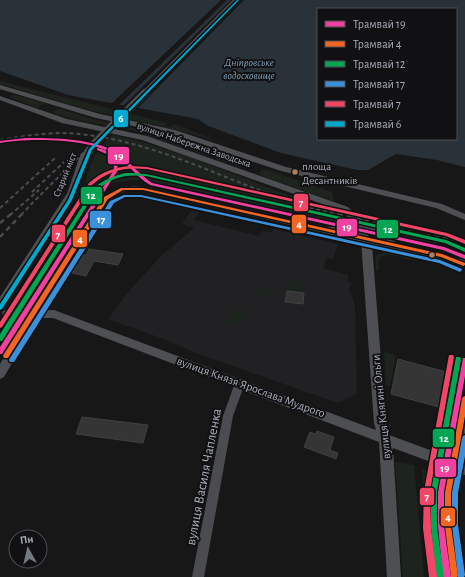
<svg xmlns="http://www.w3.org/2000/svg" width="465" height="577" font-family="'Alegreya Sans',sans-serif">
<rect width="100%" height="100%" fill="#171717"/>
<path fill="#212123" d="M191 211 199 212 194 220 259 236 262 231 271 232 273 229 338 244 333 259 327 258 323 268 349 275 347 281 351 282 349 290 355 304 357 394 338 403 196 353 166 340 108 319 129 291 161 256 194 228 182 224Z"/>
<g fill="#1d241e">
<path d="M0 81 167 123 164 126 171 127 175 124 224 144 186 132 93 111 0 84Z"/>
<path d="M11 95H15L44 103 37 108 10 97Z"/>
<path d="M60 109 96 120 181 139 202 146 208 156 132 130 73 119 53 113 54 110Z"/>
<path d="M113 135C190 151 261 189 336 211L342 214 346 220 342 225 139 180C124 180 113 182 100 188L34 293 28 300 14 306 76 205C84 189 87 172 94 157 99 148 106 141 113 135Z"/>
<path d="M212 149 245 162 248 165 241 168 216 159Z"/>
<path d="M261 170H268L332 192 334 201 262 176 259 174Z"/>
<path d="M373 220 409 227 410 225 435 228 436 234 375 222Z"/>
<path d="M403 230 436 240V245L401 238Z"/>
<path d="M390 252 417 258V260C405 261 390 250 379 258V269L376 271V256L381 253Z"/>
<path d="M288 279 305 281 304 293 287 291Z"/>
<path d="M257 286 276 290 273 299 253 294Z"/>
<path d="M234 307 246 310 239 326 226 323Z"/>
<path d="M384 352 396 355 390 386 386 385Z"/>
<path d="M395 462 414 465 424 577H403Z"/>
<path d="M422 469 436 475 434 497 438 577H432Z"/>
</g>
<path fill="#2a3239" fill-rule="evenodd" d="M0 0H465V167L437 160 396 154 368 170H357L281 153 206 125 198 119 68 95 0 71ZM318 9H456V139H318Z"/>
<g fill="#171717">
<path d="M221 0H227L118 106 110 105Z"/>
<path d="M231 0H244L137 109 123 106Z"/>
</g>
<g fill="#353536" stroke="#3f4043">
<path d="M89 249 123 254 118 265 94 261 86 276 72 273 83 255H86Z"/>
<path d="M287 291 304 293 303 304 285 302Z"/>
<path d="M398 359 450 373 446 409 391 394Z"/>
<path d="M82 417 148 425 143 443 76 434Z"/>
<path d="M317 431 334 437 330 450 338 453 336 459 304 447 310 432 316 434Z"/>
</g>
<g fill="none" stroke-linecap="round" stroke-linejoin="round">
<g fill="#4b4c50" fill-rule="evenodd">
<path d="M133 186 145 187 397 244 401 247 397 250 145 191C129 189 118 191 107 203L38 316 35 317 3 315 2 313 3 311 6 310 33 311 102 200 115 190Z"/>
<path d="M240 379 243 380 245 383 233 416 204 577H192L223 416 235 383 237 380Z"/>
</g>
<g fill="#4d4f52" fill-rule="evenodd">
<path d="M0 85 100 114 175 130 286 167 442 204 465 214V220L436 208 281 171 170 134 96 118 0 89Z"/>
<path d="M0 96 67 119 147 136 348 207 357 216 400 245 465 260V266L394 249 366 230 372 245 386 423 389 435 449 457 459 407 461 403 465 402V441L461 461 465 463V475L459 473C453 507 460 543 464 577H450C445 541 440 505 447 468L393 448 401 577H387L379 442 53 318H38L4 377 0 379V364L31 311 54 310 376 430 374 423 361 240 354 224C346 229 330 239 321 230L326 227 338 226 348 220 349 217 342 211 142 140 62 123 0 100Z"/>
<path d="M72 189 76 192 4 308 0 309V297L68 192Z"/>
</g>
<path stroke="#4b4c4f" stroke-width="1.5" stroke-dasharray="3 2.5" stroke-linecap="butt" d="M144 94 237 0"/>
<g stroke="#4b4c4f" stroke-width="2" stroke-dasharray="4 3" stroke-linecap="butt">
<path d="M0 140C26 136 52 131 79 134 152 141 217 176 286 200 304 207 323 211 342 215"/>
<path d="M32 192 64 162"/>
<path d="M0 208 55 158"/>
<path d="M10 215 39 190"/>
<path d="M21 215C61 173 104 134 145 93"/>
</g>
<g stroke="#4b4c4f" stroke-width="2.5" stroke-dasharray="5 4" stroke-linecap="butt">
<path d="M338 214 423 235 465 241"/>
<path d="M0 223 11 214"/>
<path d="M0 237 22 214"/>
</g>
<path stroke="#4d4f52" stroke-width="6" d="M144 94 237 0"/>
<path stroke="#4d4f52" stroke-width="8" d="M72 192 83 159 94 144 145 93"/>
<defs>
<g id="tram-1">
<path d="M25 138C53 138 96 138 119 154 131 163 140 175 152 183L444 247 465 255V259L443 250 150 185C136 177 128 163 115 155 89 138 30 138 0 143V141Z"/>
<path d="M97 148C104 149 111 153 116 157L118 170 2 354H0V347L114 170 113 158 109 155 97 150Z"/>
<path d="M463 358H465V376L444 492V526L451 577H443L438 526V492Z"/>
</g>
<g id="tram-2">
<path d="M121 188H143L442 254 465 263V265L463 266 461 265 441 257 143 190H123L108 199 8 358H4L3 356 4 354 104 197Z"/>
<path d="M465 396V416L451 493V526L458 576 457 577H451L445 526V493L462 399 463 397Z"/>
</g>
<g id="tram-3">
<path d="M125 173H132L146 174 446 240 465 248V252L445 243 146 176C126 174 112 177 97 190L2 341H0V334L94 188C103 180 113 176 125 173Z"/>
<path d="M456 357H460L461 359 437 491V527L444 577H436L431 527V491Z"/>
</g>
<g id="tram-4">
<path d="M124 195H141L440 260 462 269V270L460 272 439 263 141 197H125L114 203 14 362H10L9 360 10 358 110 201Z"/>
<path d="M465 435V456L458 493V525L465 575 464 577H458L452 525V493L462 438 463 436Z"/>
</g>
<g id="tram-5">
<path d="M131 166 147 167 447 233 465 240V244L446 236 147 169C125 167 109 170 92 185L2 327 0 328V322L89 183C101 172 115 167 131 166Z"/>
<path d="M449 355H453L454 357 430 491 431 528 437 577H429L423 528 424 491Z"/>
</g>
<path id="tram-6" d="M237 0H239L92 150 72 200 2 309 0 310V304L68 200 89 149Z"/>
</defs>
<use href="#tram-1" stroke="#111113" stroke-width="3"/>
<use href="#tram-2" stroke="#111113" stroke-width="3"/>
<use href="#tram-3" stroke="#111113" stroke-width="3"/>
<use href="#tram-4" stroke="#111113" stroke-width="3"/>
<use href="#tram-5" stroke="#111113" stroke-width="3"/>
<use href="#tram-6" stroke="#111113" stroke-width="3"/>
<use href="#tram-1" fill="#f240a1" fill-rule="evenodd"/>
<use href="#tram-2" fill="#f26522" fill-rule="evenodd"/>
<use href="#tram-3" fill="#00a651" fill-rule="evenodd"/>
<use href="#tram-4" fill="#3a90db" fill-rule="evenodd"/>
<use href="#tram-5" fill="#f34667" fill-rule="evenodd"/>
<use href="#tram-6" fill="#00a9ce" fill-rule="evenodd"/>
</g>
<g fill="#b07c57" stroke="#111113" stroke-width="1.5">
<circle cx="295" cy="172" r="3.5"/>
<circle cx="432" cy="255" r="3.5"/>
</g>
<g text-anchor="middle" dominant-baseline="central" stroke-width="4" stroke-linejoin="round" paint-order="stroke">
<g font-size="10" fill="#a8adb8" stroke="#111113">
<text transform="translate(194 145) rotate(19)">вулиця Набережна Заводська</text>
<text transform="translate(65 175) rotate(-68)">Старий міст</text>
</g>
<g font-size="11" font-style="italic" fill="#7f9bb3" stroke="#111113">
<text x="249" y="62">Дніпровське<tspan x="249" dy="13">водосховище</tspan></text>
</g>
<g font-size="11" fill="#a8adb8" stroke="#111113" text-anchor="start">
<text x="302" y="166">площа<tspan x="302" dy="14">Десантників</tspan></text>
</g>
<g font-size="12" fill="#a8adb8" stroke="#111113">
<text transform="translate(251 387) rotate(20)">вулиця Князя Ярослава Мудрого</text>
<text transform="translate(381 407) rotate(-96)">вулиця Княгині Ольги</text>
</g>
<g font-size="14" fill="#a8adb8" stroke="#111113">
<text transform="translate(204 477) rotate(-79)">вулиця Василя Чапленка</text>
</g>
</g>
<g stroke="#111113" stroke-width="1.5">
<rect x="113" y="109" width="16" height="19" rx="4" fill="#00a9ce"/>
<rect x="107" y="146" width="23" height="19" rx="4" fill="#f240a1"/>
<rect x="80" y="186" width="23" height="19" rx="4" fill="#00a651"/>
<rect x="293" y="193" width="16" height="19" rx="4" fill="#f34667"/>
<rect x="89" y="210" width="23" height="19" rx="4" fill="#3a90db"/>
<rect x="291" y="214" width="16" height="20" rx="4" fill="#f26522"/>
<rect x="336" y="218" width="22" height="19" rx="4" fill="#f240a1"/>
<rect x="376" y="219" width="23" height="20" rx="4" fill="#00a651"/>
<rect x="51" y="224" width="15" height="19" rx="4" fill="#f34667"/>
<rect x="72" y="229" width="16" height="19" rx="4" fill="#f26522"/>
<rect x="432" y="428" width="23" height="20" rx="4" fill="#00a651"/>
<rect x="434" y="458" width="23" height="20" rx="4" fill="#f240a1"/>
<rect x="419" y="487" width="16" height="19" rx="4" fill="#f34667"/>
<rect x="440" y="507" width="16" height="20" rx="4" fill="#f26522"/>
</g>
<g font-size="11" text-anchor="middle" font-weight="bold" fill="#fff">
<text x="121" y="122">6</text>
<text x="119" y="160">19</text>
<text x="91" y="199">12</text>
<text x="301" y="206">7</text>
<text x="101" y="223">17</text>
<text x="299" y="228">4</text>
<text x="347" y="231">19</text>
<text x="388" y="233">12</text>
<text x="58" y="238">7</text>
<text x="80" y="243">4</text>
<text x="444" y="442">12</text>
<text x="445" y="472">19</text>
<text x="427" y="500">7</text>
<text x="448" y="521">4</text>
</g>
<rect x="317" y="8" width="140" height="132" fill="#111113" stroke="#4d4f55"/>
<rect x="325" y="21" width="20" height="6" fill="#f240a1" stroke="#4d4f55"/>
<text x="353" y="28" font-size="12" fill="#a8adb8">Трамвай 19</text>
<rect x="325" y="41" width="20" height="6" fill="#f26522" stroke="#4d4f55"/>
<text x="353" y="48" font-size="12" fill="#a8adb8">Трамвай 4</text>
<rect x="325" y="61" width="20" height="6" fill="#00a651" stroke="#4d4f55"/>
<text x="353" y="68" font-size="12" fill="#a8adb8">Трамвай 12</text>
<rect x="325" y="81" width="20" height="6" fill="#3a90db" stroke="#4d4f55"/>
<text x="353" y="88" font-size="12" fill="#a8adb8">Трамвай 17</text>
<rect x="325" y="101" width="20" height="6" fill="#f34667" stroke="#4d4f55"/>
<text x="353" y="108" font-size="12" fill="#a8adb8">Трамвай 7</text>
<rect x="325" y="121" width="20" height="6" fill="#00a9ce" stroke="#4d4f55"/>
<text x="353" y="128" font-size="12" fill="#a8adb8">Трамвай 6</text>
<g transform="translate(28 549) rotate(352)"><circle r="19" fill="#111113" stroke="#4d4f55"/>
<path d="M0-3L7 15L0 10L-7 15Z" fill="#757880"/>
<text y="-6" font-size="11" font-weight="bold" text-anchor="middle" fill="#a8adb8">Пн</text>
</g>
</svg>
